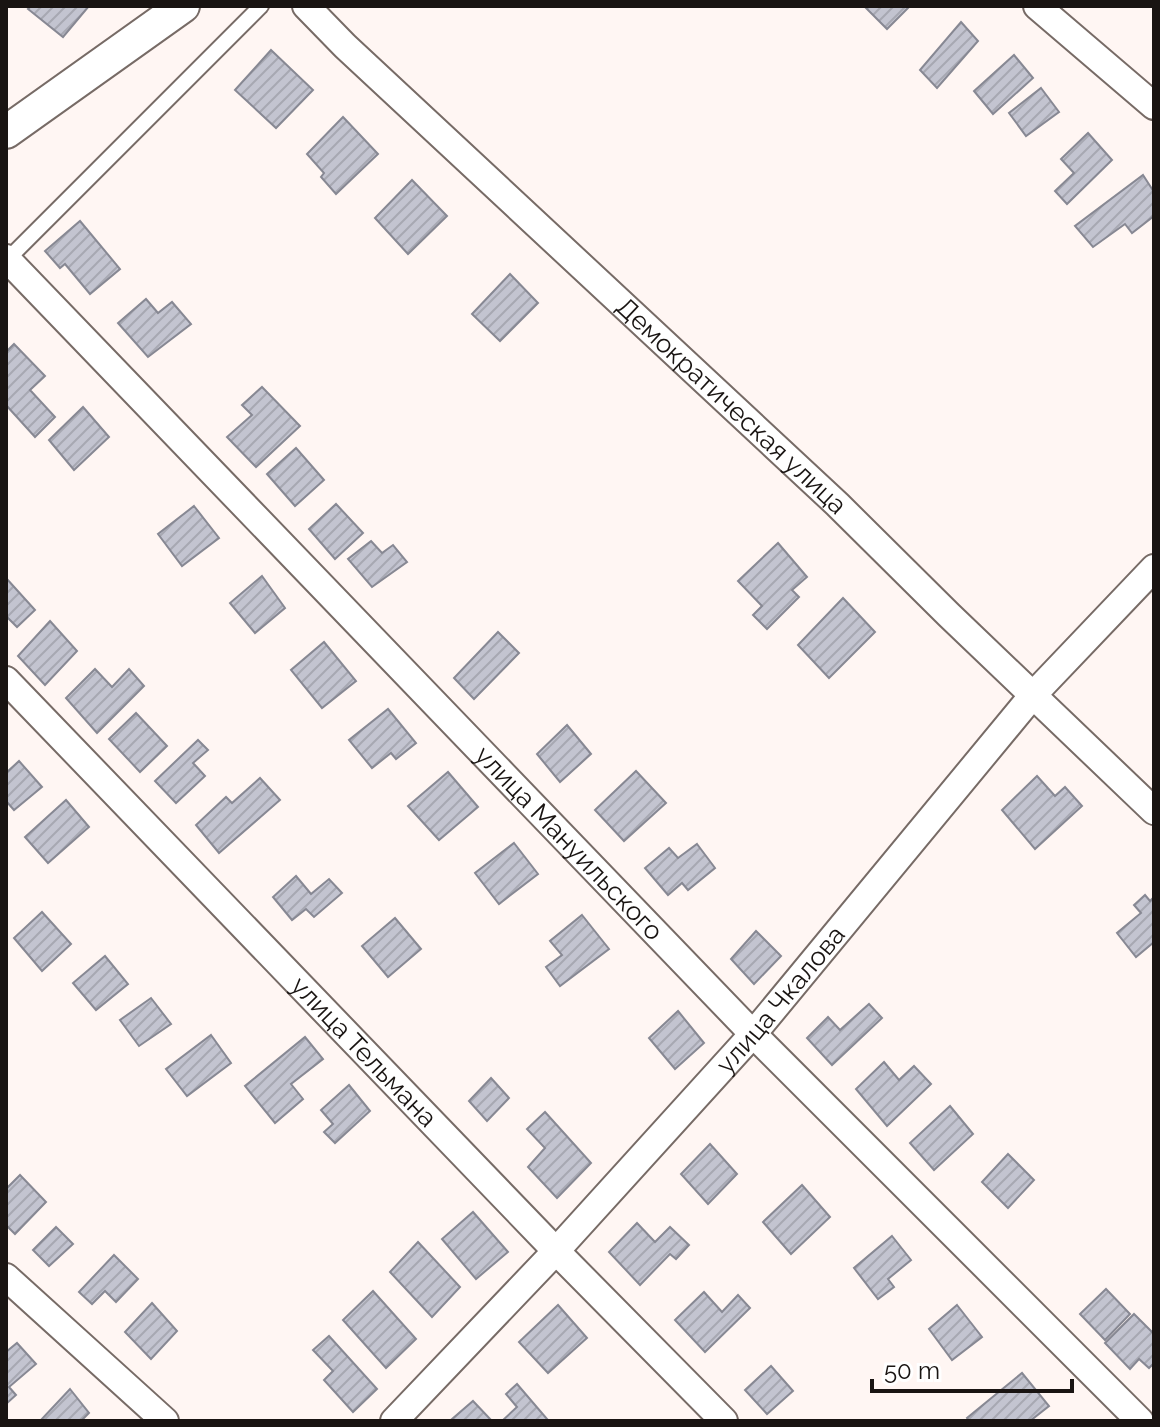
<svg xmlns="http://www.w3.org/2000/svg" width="1160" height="1427" font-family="Raleway,sans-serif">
<defs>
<pattern id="building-hatch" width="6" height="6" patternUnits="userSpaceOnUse" patternTransform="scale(2)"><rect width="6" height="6" fill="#c3c4d0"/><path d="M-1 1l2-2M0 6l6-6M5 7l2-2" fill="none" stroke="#a7a8b2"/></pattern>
</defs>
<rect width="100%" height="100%" fill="#fff6f3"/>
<g fill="url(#building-hatch)" stroke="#878893" stroke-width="2">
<path d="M31 6H89L63 37 28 9Z"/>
<path d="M864 6H910L887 29Z"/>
<path d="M961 22 978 41 937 88 920 70Z"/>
<path d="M271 50 313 90 276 128 235 90Z"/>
<path d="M1014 55 1033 78 993 114 974 91Z"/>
<path d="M1041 88 1059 112 1026 136 1009 113Z"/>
<path d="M343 117 378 154 336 194 321 177 324 173 307 154Z"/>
<path d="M1088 133 1112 160 1067 204 1055 191 1074 173 1061 159Z"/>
<path d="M1143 175 1154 192V216L1132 233 1125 224 1093 247 1075 226Z"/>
<path d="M412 180 447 216 408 254 375 218Z"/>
<path d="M80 221 120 269 90 294 65 264 60 268 45 251Z"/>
<path d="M510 274 538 303 500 341 472 314Z"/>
<path d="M146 299 158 313 172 302 191 324 148 357 118 323Z"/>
<path d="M14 344 45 376 30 390 55 417 35 437 6 405V352Z"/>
<path d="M262 387 300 426 256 467 227 437 252 415 242 405Z"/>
<path d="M83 407 109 437 74 470 49 440Z"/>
<path d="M296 448 324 480 295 506 267 474Z"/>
<path d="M336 504 363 533 335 559 309 529Z"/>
<path d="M194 506 219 538 182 566 158 534Z"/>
<path d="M371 541 382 553 393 545 407 562 372 587 348 559Z"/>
<path d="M778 543 807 577 792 590 799 597 767 629 753 615 762 606 738 581Z"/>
<path d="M262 576 285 608 255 633 230 603Z"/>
<path d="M6 578 35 610 17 627 6 616Z"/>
<path d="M843 598 875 632 829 678 798 645Z"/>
<path d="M50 621 77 651 45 685 18 656Z"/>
<path d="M498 632 519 653 474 699 454 678Z"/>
<path d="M324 642 356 681 322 708 291 670Z"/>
<path d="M95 669 112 687 129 669 144 686 97 733 66 698Z"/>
<path d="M388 709 416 743 396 759 391 753 372 768 349 740Z"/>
<path d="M136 713 167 746 140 772 109 739Z"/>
<path d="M567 725 591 754 560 782 537 754Z"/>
<path d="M198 740 208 750 193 763 205 776 176 803 155 781Z"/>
<path d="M19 761 42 787 14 810 6 801V773Z"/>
<path d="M636 771 666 803 624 841 595 810Z"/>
<path d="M448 772 478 807 439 840 408 806Z"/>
<path d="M1037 776 1055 796 1065 787 1082 806 1035 849 1002 810Z"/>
<path d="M260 778 280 800 219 853 196 825 226 797 232 803Z"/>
<path d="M66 800 89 827 48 863 25 837Z"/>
<path d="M514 843 538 874 499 904 475 873Z"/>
<path d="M697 844 715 868 688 890 682 883 668 895 645 868 669 848 678 858Z"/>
<path d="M296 876 311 894 329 879 342 893 314 917 306 909 292 920 273 897Z"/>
<path d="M1145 895 1150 901 1154 897V942L1136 957 1117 933 1141 913 1134 905Z"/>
<path d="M42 912 71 944 42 971 14 938Z"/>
<path d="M582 915 609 949 560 986 546 967 562 955 550 941Z"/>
<path d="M395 918 421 949 388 977 362 946Z"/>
<path d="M756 931 781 956 754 984 731 959Z"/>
<path d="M105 956 128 984 96 1010 73 983Z"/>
<path d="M151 998 171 1024 139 1046 120 1020Z"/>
<path d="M869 1004 882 1018 832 1065 807 1038 828 1017 840 1030Z"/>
<path d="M678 1011 704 1043 675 1069 649 1038Z"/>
<path d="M211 1035 231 1063 187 1096 166 1069Z"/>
<path d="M305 1037 323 1059 291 1084 303 1099 275 1123 245 1086Z"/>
<path d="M884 1062 899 1080 914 1066 931 1084 887 1126 856 1089Z"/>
<path d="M491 1078 509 1098 487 1121 469 1101Z"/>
<path d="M349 1085 370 1111 335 1143 324 1132 333 1124 321 1110Z"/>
<path d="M950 1106 973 1134 934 1170 910 1143Z"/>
<path d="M545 1112 591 1163 557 1198 528 1167 545 1148 527 1129Z"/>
<path d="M710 1144 737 1174 708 1204 681 1174Z"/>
<path d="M1008 1154 1034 1180 1008 1208 982 1182Z"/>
<path d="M20 1175 46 1202 15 1234 6 1225V1189Z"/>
<path d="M802 1185 830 1217 791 1254 763 1222Z"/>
<path d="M473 1212 508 1252 476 1279 442 1239Z"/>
<path d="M637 1223 655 1242 670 1227 689 1245 676 1259 670 1254 640 1285 609 1252Z"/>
<path d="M56 1227 73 1244 49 1266 33 1250Z"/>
<path d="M892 1236 911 1260 888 1279 894 1287 878 1299 854 1268Z"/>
<path d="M418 1242 460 1287 432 1317 390 1272Z"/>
<path d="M114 1255 138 1279 116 1302 105 1291 92 1304 79 1292Z"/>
<path d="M1106 1289 1130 1314 1105 1340 1080 1314Z"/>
<path d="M373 1291 416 1339 386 1368 343 1320Z"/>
<path d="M704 1292 722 1312 738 1295 750 1308 705 1352 675 1320Z"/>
<path d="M152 1303 177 1331 151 1359 125 1332Z"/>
<path d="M558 1305 587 1338 548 1373 519 1342Z"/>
<path d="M957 1305 982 1337 952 1360 929 1329Z"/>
<path d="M1134 1314 1154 1334V1363L1149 1368 1139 1359 1130 1369 1105 1343Z"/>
<path d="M329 1336 377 1389 353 1412 324 1380 333 1371 313 1350Z"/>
<path d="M17 1343 36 1364 9 1387 16 1395 6 1404V1352Z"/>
<path d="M771 1366 793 1391 767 1414 745 1390Z"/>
<path d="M1022 1373 1049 1406 1030 1421H969L967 1418Z"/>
<path d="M517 1384 547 1419 545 1421H502L517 1407 506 1394Z"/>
<path d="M70 1389 89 1413 81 1421H40Z"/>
<path d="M473 1401 492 1421H454L452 1419Z"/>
</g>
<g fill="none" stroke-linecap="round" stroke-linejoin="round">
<defs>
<path id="service" d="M6 261 261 6"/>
<g id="minor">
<path id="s1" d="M306 6 345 46 837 504 949 615 1154 811"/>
<path d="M1037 6 1154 106"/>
<path id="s2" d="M6 258 753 1034 1140 1421"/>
<path id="s3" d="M6 680 556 1251 724 1421"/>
<path d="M6 1277 165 1421"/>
<path id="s4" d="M394 1421 556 1251 753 1034 1033 695 1154 568"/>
</g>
<path id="tertiary" d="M6 132 183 6"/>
</defs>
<use href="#service" stroke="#776b66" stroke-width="18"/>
<use href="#minor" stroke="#776b66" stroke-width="30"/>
<use href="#tertiary" stroke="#776b66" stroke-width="36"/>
<use href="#service" stroke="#fff" stroke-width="14"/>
<use href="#minor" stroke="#fff" stroke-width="26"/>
<use href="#tertiary" stroke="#fff" stroke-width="32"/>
</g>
<g text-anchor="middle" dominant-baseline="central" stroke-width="6" stroke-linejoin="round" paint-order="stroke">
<g font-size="26" fill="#191412" stroke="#fff">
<text stroke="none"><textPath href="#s1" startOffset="584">Демократическая улица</textPath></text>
<text stroke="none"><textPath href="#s2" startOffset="812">улица Мануильского</textPath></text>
<text stroke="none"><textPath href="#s4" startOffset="572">улица Чкалова</textPath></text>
<text stroke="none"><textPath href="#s3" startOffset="516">улица Тельмана</textPath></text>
</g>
</g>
<rect width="1160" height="1427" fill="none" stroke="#191412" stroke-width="16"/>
<path d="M872 1379v12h200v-12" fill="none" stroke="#191412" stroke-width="4"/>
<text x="884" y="1379" font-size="24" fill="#191412" stroke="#ffffff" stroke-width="6" paint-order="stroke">50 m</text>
</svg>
